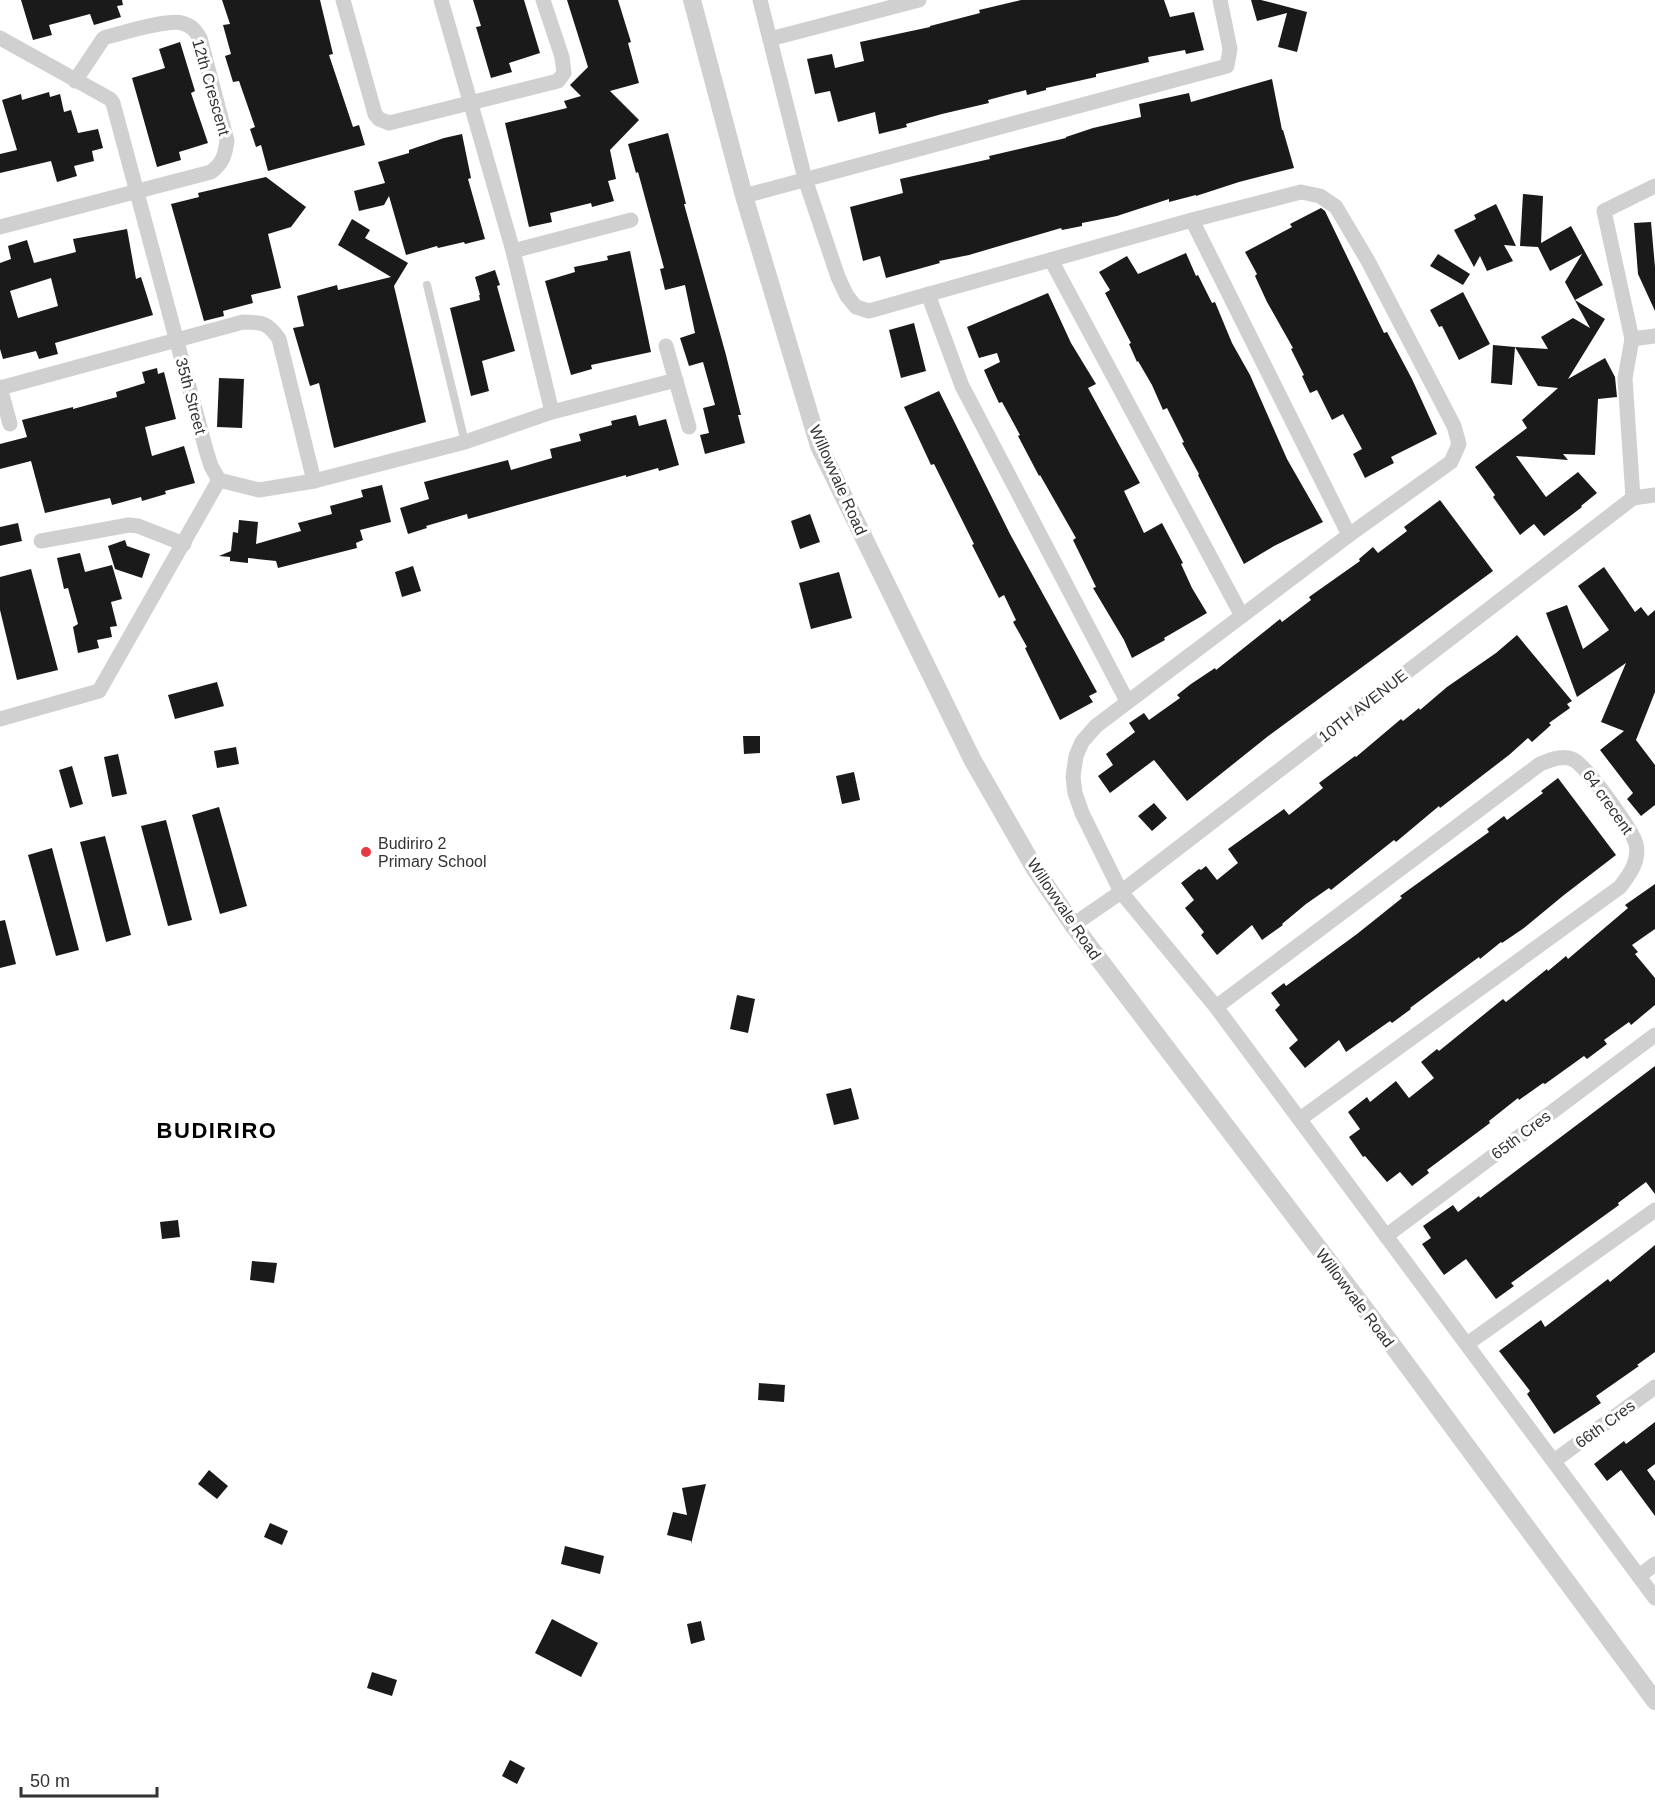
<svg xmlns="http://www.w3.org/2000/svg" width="1655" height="1817" font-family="Arial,sans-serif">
<rect width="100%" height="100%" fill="#fff"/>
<g fill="#1a1a1a" fill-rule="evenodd">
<path d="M21 0H122L123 5 117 6 121 17 94 25 90 14 49 25 52 35 33 40Z"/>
<path d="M222 0H320L333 54 329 55 353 127 359 125 365 145 268 171 261 145 256 147 250 129 255 127 239 81 233 82 225 56 231 54 223 25 230 24Z"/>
<path d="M473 0H524L540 53 509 63 512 72 491 78 476 27 481 26Z"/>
<path d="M567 0H618L631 42 628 43 639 83 610 91 639 120 610 150 616 179 608 181 614 201 592 207 591 203 550 213 552 222 529 227 505 123 567 108 564 101 581 96 570 85 588 67Z"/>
<path d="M1021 0H1164L1170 17 1194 12 1204 50 1186 54 1185 50 1148 57 1149 62 1096 74V77L1046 88V90L1027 95 1026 90 988 100 989 103 942 114 906 124 907 127 879 134 875 112 838 122 830 91 815 94 807 59 832 54 835 68 864 61 860 42 930 27V26L980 13 979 10Z"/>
<path d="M1251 0H1261L1307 12 1297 52 1278 47 1287 13 1257 21Z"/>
<path d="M180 42 195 91 191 93 208 143 179 152 181 160 157 167 132 78 165 68 159 49Z"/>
<path d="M1272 79 1282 130H1283L1294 168 1239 182 1196 196V195L1169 202V199L1117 216 1082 223V226L1062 230 1061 228 969 255 939 261 940 263 886 278 880 256 863 261 850 207 903 193 900 179 990 159 989 156 1066 138V137L1093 128 1141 117 1139 104 1189 93 1191 102Z"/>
<path d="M49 92 50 97 60 94 64 112 71 110 78 133 98 129 103 148 92 151 94 161 74 166 77 176 57 182 51 161 0 173V154L17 150 2 100 21 94 22 100Z"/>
<path d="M668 133 686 204H684L726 355 741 415H738L745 443 705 454 700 435 709 433 703 408 715 405 703 362 689 366 680 338 695 333 685 285 665 290 660 269 664 268 638 172 636 173 628 144Z"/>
<path d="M462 134 471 178 468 179 485 239 465 244 464 242 438 248 437 246 406 255 389 196 384 205 359 211 354 191 385 183 378 162 409 153V150L444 138Z"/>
<path d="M266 177 306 207 291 227 268 234 281 288 251 295 253 303 223 311 224 316 204 321 171 204 199 197 198 193Z"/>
<path d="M1523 194 1543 196 1541 243 1571 226 1603 285 1575 300 1605 319 1568 379 1605 358 1615 377 1617 397 1598 399 1595 455 1563 454 1568 460 1516 456 1546 497 1578 472 1597 493 1581 506 1582 507 1544 536 1534 524 1520 535 1493 497 1495 495 1475 467 1527 428 1522 420 1558 388 1538 386 1515 347 1548 349 1541 337 1573 318 1590 328 1565 282 1582 254 1550 271 1538 247 1520 246Z"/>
<path d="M1496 204 1516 246 1504 245 1513 261 1487 271 1480 256 1474 267 1454 230 1476 219 1474 215Z"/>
<path d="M1321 208 1325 211 1384 333 1387 332 1412 379 1437 434 1391 457 1394 463 1365 478 1353 454 1362 449 1343 414 1332 420 1317 390 1310 393 1302 376 1304 375 1291 349 1293 348 1267 302 1255 276 1257 274 1245 252 1292 227 1290 224Z"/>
<path d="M352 219 370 230 365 238 408 263 394 286 426 422 334 448 319 383 310 386 293 328 304 326 297 296 337 285 338 290 391 277 338 245Z"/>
<path d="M1651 222 1655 267V311L1638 274 1634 223Z"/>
<path d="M127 229 136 279 141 277 153 315 55 343 58 354 39 359 36 351 3 359 0 349V263L11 259 8 246 27 240 34 263 76 252 73 239ZM51 278 58 306 18 318 10 291Z"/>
<path d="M630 251 651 352 591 365 592 369 571 375 545 281 575 272 574 267 608 260 607 256Z"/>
<path d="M1186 253 1196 276 1198 275 1212 303 1215 302 1232 343 1250 375 1287 459 1323 522 1274 546 1244 564 1198 475 1199 474 1182 443 1184 442 1167 408 1163 410 1152 385 1138 361 1137 362 1129 344 1131 343 1105 293 1110 290 1099 272 1127 256 1138 274Z"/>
<path d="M1438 254 1470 274 1463 285 1430 266Z"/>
<path d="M495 270 500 285 497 286 515 351 482 361 489 391 471 396 450 308 480 300 479 295H480L475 277Z"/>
<path d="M1463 292 1490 344 1459 360 1442 326 1439 327 1430 310Z"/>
<path d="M1048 293 1071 343 1096 384 1088 388 1140 483 1124 491 1144 533 1162 523 1183 563 1181 564 1192 588 1207 613 1164 638 1165 640 1132 658 1124 640 1093 588 1096 587 1073 540 1076 538 1040 475 1039 476 1018 436 1020 435 1002 402 999 403 991 386 984 370 1000 362 997 353 979 358 967 327Z"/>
<path d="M914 323 926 371 901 378 889 330Z"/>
<path d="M1493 345 1515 347 1512 385 1491 383Z"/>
<path d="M157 368 158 374 164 372 176 419 145 427 152 456 184 446 195 483 165 491 166 494 142 501 141 497 112 505 110 498 45 513 31 461 0 469V444L27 437 22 420 73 407V409L117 397 116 392 145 383 142 372Z"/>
<path d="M219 378 244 379 242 428 217 427Z"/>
<path d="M939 391 1010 534 1097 692 1089 696 1093 702 1060 720 1025 648 1027 647 1013 622 1016 620 1004 595 999 598 972 545 974 544 934 464 931 465 904 407Z"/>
<path d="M636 415 639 426 666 419 679 465 659 471 658 468 626 477V475L468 519 467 514 426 526 427 528 408 534 400 508 429 499 424 482 508 460 511 470 552 458 550 449 581 441 579 434 612 425 611 421Z"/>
<path d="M382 485 391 522 360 530 363 540 356 543 357 548 278 568 276 561 248 558V563L230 561V557L219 556 231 551 233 532 238 533 239 520 258 522 256 544 301 531 298 523 332 514 330 506 363 497 361 490Z"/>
<path d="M1440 500 1493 571 1267 737 1187 801 1154 760 1110 793 1098 776 1113 765 1106 754 1135 732 1129 723 1144 713 1149 720 1180 698 1177 695 1191 684 1215 668 1216 670 1280 619 1282 622 1311 600 1309 597 1360 561 1359 559 1373 547 1378 553 1407 531 1404 527Z"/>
<path d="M810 514 820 542 800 549 791 521Z"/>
<path d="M18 523 22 541 0 546V527Z"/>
<path d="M125 540 127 546 150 554 142 578 115 569 108 546Z"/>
<path d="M80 553 85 572 112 565 122 599 111 602 117 626 110 627 112 637 97 640 99 648 78 653 73 627 78 624 68 588 64 589 57 558Z"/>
<path d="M413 566 421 591 402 597 395 572Z"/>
<path d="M1604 567 1635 612 1641 607 1648 616 1655 610V692L1636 740 1655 765V805L1641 816 1627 799 1633 793 1600 750 1624 731 1601 722 1626 663 1577 697 1546 613 1567 605 1583 649 1609 630 1578 586Z"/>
<path d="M31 569 58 670 17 680 0 610V577Z"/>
<path d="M839 572 852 618 811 629 799 583Z"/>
<path d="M1517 635 1572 701 1567 704 1570 708 1549 723 1551 725 1532 742 1528 738 1509 755 1440 808 1439 806 1396 842 1394 840 1331 890 1329 888 1306 904 1282 924 1283 925 1262 940 1252 925 1217 955 1201 935 1204 932 1185 908 1194 900 1181 883 1199 869 1201 870 1206 866 1217 880 1238 863 1228 849 1284 809 1289 815 1323 788 1319 783 1355 756 1356 757 1401 719 1403 721 1419 708 1420 710 1447 687 1496 653Z"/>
<path d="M217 682 224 706 175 719 168 695Z"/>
<path d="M743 736H760V753L744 754Z"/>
<path d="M236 747 239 764 217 768 214 751Z"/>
<path d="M118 754 127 794 112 797 104 757Z"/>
<path d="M72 766 83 804 70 808 59 770Z"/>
<path d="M854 772 860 800 842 804 836 776Z"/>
<path d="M1558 778 1616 855 1564 895 1524 928 1502 943 1501 942 1480 959 1479 957 1410 1008 1411 1009 1392 1023 1390 1021 1346 1052 1339 1040 1305 1068 1289 1048 1298 1040 1275 1010 1280 1005 1271 993 1284 983 1286 986 1357 934 1402 898 1400 896 1489 832 1487 829 1504 816 1507 820 1543 793 1541 791Z"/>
<path d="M1154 803 1167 818 1152 831 1138 816Z"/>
<path d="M219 807 247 906 220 914 192 815Z"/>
<path d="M166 820 192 920 168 926 141 826Z"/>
<path d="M105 836 131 935 106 942 80 842Z"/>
<path d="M52 848 79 950 56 956 28 855Z"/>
<path d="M1655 884V929L1632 945 1638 952 1635 954 1655 978V1005L1631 1025 1629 1022 1604 1040 1607 1044 1587 1059 1584 1056 1545 1084 1543 1083 1519 1100 1518 1098 1489 1121 1490 1123 1427 1170 1429 1173 1412 1186 1400 1172 1387 1182 1365 1156 1363 1157 1349 1137 1360 1129 1348 1112 1367 1097 1370 1102 1396 1081 1409 1098 1434 1078 1421 1062 1437 1049 1439 1051 1503 999 1506 1002 1547 969 1548 971 1566 956 1568 959 1628 908 1625 905Z"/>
<path d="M5 920 16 964 0 968V921Z"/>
<path d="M737 995 755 999 748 1033 730 1029Z"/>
<path d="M1655 1066V1194L1646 1182 1618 1203 1619 1205 1511 1283 1514 1286 1496 1299 1466 1259 1444 1275 1422 1244 1431 1238 1423 1226 1453 1205 1458 1212 1479 1196 1480 1198Z"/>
<path d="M851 1088 859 1119 834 1125 826 1094Z"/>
<path d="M178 1220 180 1237 162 1239 160 1222Z"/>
<path d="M1655 1245V1352L1637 1365 1639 1366 1596 1396 1601 1403 1554 1434 1527 1394 1530 1391 1499 1351 1541 1320 1545 1327 1608 1279 1610 1282Z"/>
<path d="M252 1261 277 1263 274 1283 250 1280Z"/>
<path d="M759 1383 785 1385 784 1402 758 1400Z"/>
<path d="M1655 1422V1464L1647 1470 1655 1481V1516L1621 1470 1607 1481 1594 1464 1624 1441 1626 1444Z"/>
<path d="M209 1470 228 1486 217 1499 198 1484Z"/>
<path d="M706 1484 691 1544V1541L667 1535 673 1512 687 1515 682 1488Z"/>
<path d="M270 1523 288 1531 282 1545 264 1537Z"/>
<path d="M565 1546 604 1556 600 1574 561 1564Z"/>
<path d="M552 1619 598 1643 581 1677 535 1653Z"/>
<path d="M701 1621 705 1640 691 1644 687 1624Z"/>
<path d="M372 1672 397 1680 392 1696 367 1688Z"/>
<path d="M510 1760 525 1768 517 1784 502 1776Z"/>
</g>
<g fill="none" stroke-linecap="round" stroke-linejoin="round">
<path stroke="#d0d0d0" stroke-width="8" d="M427 285 465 442"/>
<g stroke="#d0d0d0" stroke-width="15">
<path d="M343 0 375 114 379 119 389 123 558 81 564 73 562 57 543 0"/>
<path d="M441 0 513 251 552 412"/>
<path d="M760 0 805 179 838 277 847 296 856 307 869 311 1192 220 1301 192 1320 196 1336 207 1368 261 1454 426 1459 444 1451 462 1349 535 1096 726 1082 742 1076 756 1073 777 1075 793 1082 813 1121 892 1216 1007 1655 1598"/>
<path d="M0 38 110 99 113 103 206 450 211 466 219 480"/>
<path d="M770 39 919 0"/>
<path d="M1655 186 1604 211 1632 339 1655 336"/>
<path d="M744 196 1227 66 1230 49 1220 0"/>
<path d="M1192 220 1349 535"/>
<path d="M0 227 211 172C223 163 225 155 227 141L200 38C195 30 192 26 182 23 167 19 123 33 106 37L103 39 75 81"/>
<path d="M513 251 631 220"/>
<path d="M1051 260 1242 616"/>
<path d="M928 294 962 386 1127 701"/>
<path d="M1632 339 1625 378 1633 498"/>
<path d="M666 346 689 427"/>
<path d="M0 387 10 424"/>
<path d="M0 388 243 322C263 322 268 323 279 339L314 481"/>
<path d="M219 480 259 490 314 481 465 442 552 412 676 380"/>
<path d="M41 541 129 525 138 526 184 544"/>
<path d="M0 719 99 691 219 480"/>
<path d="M1073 925 1121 892 1633 498 1655 495"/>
<path d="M1216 1007 1540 764C1550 760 1562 755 1572 759 1585 763 1633 831 1636 844 1640 861 1629 875 1620 887L1300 1119"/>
<path d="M1386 1236 1655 1035"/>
<path d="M1467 1344 1655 1210"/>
<path d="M1554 1461 1655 1387"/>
<path d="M1639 1576 1655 1564"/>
</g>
<path stroke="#d0d0d0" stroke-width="18" d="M692 0 744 196 819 446 972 759 1035 869 1073 925 1387 1338 1655 1701"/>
</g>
<circle fill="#e63946" stroke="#fff" stroke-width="2" cx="366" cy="852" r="6"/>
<g text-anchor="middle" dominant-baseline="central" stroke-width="6" stroke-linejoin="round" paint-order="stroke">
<g font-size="16" fill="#333" stroke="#fff">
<text transform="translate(211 87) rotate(74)">12th Crescent</text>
<text transform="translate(191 396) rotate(75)">35th Street</text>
<text transform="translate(838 480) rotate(66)">Willowvale Road</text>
<text transform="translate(1363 706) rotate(-38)">10TH AVENUE</text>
<text transform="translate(1608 802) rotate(55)">64 crecent</text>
<text transform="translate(1064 909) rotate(56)">Willowvale Road</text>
<text transform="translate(1521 1135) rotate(-37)">65th Cres</text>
<text transform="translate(1355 1298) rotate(53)">Willowvale Road</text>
<text transform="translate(1605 1424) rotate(-36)">66th Cres</text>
</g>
<g font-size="16" fill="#333" stroke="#fff" text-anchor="start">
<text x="378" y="843">Budiriro 2<tspan x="378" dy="18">Primary School</tspan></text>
</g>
<g font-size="22" font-weight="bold" letter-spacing="1.5" fill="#000" stroke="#fff">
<text x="217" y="1130">BUDIRIRO</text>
</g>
</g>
<path d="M21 1787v9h136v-9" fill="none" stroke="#333333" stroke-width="3"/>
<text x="30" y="1787" font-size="18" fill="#333333" stroke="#ffffff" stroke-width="4.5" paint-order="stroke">50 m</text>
</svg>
